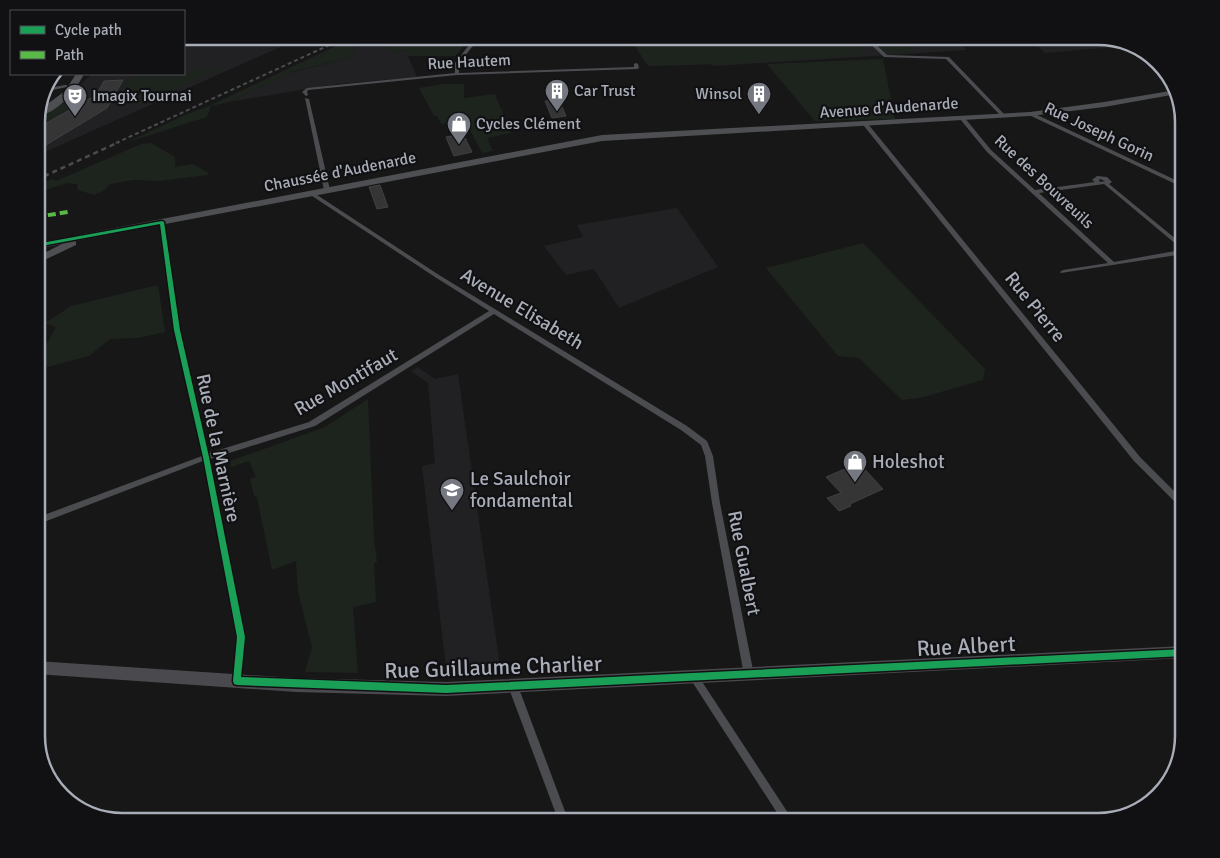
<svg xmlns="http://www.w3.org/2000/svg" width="1220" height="858" font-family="Signika,sans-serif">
<rect width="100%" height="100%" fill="#171717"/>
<g fill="#212123">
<path d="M218 36H305L36 156V118L56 107 92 74H184V42Z"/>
<path d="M371 36H381L392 52 408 50V56L417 77 337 84 229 102 288 73 353 57 354 39Z"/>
<path d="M678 36H952L967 50 714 66Z"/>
<path d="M992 36H1098L1128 46 1045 53 1036 44 1005 46Z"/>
<path d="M677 208 718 267 619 308 594 269 566 275 544 246 583 237 577 225Z"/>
<path d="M418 367 435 379 458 374 501 674 447 676 422 466 435 463 428 383 411 371Z"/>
</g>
<g fill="#1d241e">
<path d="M357 36H371L354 39 353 57 290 72 229 102 211 106 207 117 125 143 185 115 209 106Z"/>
<path d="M381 36H433L466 43 456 56H408V50L392 52Z"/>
<path d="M628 36H850L865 54C793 61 721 65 648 66Z"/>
<path d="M868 36H897L911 53 886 54Z"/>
<path d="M883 59 895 119 815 121 767 64Z"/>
<path d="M222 69 142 105 118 94 127 80 140 74H184V70Z"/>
<path d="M443 84H464V98L495 94 511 133 487 138 493 151 482 153 465 120 441 124 437 116H434L419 88Z"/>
<path d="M97 95 88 99 36 129V118L56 107 67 97Z"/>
<path d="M151 143 175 157V167L193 164 209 173 208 175 159 181 133 180 110 184 103 191 94 195 78 190 77 184 67 183 36 193V186L52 179 56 181 141 144Z"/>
<path d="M863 243 985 369 983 380 920 398 902 400 859 358 838 356 766 268Z"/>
<path d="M158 285 165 332 138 338 110 339 89 356 40 369 38 359 56 327 45 323 71 306Z"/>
<path d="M368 399 374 539 377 562 374 563 376 602 353 607 358 673 305 672 312 648 298 592 296 561 272 570 257 497 254 496 250 479 256 477 249 461 231 467 230 461 325 427Z"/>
</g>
<g fill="#353536" stroke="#3f4043">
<path d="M123 80 107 108 36 151V129L96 95 104 81Z"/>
<path d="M559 100 566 116 552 118 545 101Z"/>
<path d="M463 134 472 152 454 156 446 137Z"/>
<path d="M380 185 388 207 377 209 369 187Z"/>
<path d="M859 463 883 489 850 504 851 506 839 511 827 498 841 493 826 477Z"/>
</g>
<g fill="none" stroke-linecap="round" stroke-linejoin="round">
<g fill="#4b4c50" fill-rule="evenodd">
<path d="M476 36H481L459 63V73L634 67V64L636 63 638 64 639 68 637 69 457 75 308 90 307 92 308 95 306 96 302 92 307 88 455 73V63Z"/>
<path d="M862 36H867L887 55 949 57 1005 115 1001 116 946 59 884 57Z"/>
<path d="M65 85H67V87L43 92 44 89Z"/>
<path d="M305 98 309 99 330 190 327 192 324 190Z"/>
<path d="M1029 113H1033L1184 184V188L1029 115Z"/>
<path d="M960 117H964L991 150 1035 190 1095 182 1092 180 1097 176 1107 177 1112 182 1109 184 1182 244 1179 246 1177 245 1104 184 1039 193 1114 262 1175 251 1180 249 1183 251 1177 255 1061 273 1060 272 1063 270 1108 263 987 152 960 119ZM1100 179 1105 181 1100 182 1099 180Z"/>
<path d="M864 124H868L1140 457 1184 501V509L1181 508 1134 461 864 126Z"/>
<path d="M311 191 439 275 687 426 707 441 713 456 720 503 754 675 752 678 749 679 746 678 744 675 712 503 705 456 701 445 681 430 494 314 315 426 210 459 246 637 242 681 240 684 237 685 234 684 232 681 236 637 203 461 36 525V518L202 456 174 330 159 222 160 221H164L165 222 180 330 209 453 309 422 489 311 435 277 309 194 308 193Z"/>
<path d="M694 673 697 674 794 822H783L691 680 689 677 691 674Z"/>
<path d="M513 682 516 683 518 686 569 822H559L508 686 510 683Z"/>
</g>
<path fill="#4a4a4e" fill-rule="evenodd" d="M1184 646V658L446 696 296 692 36 674V661L296 678 446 682Z"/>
<g fill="#4d4f52" fill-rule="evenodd">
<path d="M76 74H84C75 92 57 113 36 117L38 111 65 91Z"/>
<path d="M1176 90 1177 94 1104 107 1030 116 602 141 76 241V245L36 264V257L62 244 36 249V243L602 135 1030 112 1104 102Z"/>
</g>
<path stroke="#4b4c4f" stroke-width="2" stroke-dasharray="4 3" stroke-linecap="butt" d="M116 143 349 36"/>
<path stroke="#4b4c4f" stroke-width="2.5" stroke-dasharray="5 4" stroke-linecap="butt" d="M36 180 119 142"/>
<path stroke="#58b947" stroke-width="4" stroke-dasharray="8 4" stroke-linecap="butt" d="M36 217 68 212"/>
<defs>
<path id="cycleway" d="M162 221 164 222 180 330 209 457 245 637 241 677 446 685 1184 649V656L446 693 237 685 234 684 233 681 237 637 203 457 174 330 160 224 36 247V244Z"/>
</defs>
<use href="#cycleway" stroke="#111113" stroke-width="3"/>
<use href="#cycleway" fill="#1a9f57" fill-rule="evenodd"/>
</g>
<defs>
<symbol id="building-pin" viewBox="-11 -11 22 30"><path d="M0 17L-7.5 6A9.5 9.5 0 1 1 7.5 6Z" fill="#757880" stroke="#111113"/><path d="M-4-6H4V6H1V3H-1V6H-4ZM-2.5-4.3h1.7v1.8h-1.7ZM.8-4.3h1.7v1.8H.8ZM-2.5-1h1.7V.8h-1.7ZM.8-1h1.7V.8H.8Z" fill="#fff"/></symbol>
<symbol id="theatre-pin" viewBox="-11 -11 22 30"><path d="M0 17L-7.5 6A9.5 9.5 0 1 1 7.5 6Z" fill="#757880" stroke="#111113"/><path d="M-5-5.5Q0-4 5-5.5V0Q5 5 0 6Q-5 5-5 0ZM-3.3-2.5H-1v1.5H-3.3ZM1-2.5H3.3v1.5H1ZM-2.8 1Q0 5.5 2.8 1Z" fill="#fff"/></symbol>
<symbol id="shop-pin" viewBox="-11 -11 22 30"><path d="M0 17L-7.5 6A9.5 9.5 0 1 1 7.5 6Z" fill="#757880" stroke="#111113"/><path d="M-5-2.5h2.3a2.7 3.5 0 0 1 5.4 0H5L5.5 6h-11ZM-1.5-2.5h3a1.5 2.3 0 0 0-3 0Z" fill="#fff"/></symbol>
<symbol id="school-pin" viewBox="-11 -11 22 30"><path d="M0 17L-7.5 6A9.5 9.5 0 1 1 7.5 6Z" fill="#757880" stroke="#111113"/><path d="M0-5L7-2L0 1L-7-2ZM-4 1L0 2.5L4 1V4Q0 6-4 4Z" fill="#fff"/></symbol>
</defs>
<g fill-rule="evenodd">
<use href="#building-pin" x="543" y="77" width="28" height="38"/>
<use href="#building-pin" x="745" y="80" width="28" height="38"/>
<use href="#theatre-pin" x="61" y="82" width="28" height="38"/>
<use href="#shop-pin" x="445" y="110" width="28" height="38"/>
<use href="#shop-pin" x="841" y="448" width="28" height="38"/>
<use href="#school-pin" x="438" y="476" width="28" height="38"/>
</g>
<g text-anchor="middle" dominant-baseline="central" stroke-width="4.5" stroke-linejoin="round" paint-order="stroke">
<g font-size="16" fill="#a8adb8" stroke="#111113">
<text transform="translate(469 62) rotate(-3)">Rue Hautem</text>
<text transform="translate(889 108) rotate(-4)">Avenue d'Audenarde</text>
<text transform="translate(1099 132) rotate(25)">Rue Joseph Gorin</text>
<text transform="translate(340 172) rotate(-11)">Chaussée d'Audenarde</text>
<text transform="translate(1044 182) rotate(43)">Rue des Bouvreuils</text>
</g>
<g font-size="16" fill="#a8adb8" stroke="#111113" text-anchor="start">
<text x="574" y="91">Car Trust</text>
<text x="742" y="94" text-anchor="end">Winsol</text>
<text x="92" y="96">Imagix Tournai</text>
<text x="476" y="124">Cycles Clément</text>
</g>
<g font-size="19" fill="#a8adb8" stroke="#111113">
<text transform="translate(1035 307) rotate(51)">Rue Pierre</text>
<text transform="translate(522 309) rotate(31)">Avenue Elisabeth</text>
<text transform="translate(346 382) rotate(-30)">Rue Montifaut</text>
<text transform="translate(218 448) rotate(78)">Rue de la Marnière</text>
<text transform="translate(744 563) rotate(79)">Rue Gualbert</text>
</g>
<g font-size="19" fill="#a8adb8" stroke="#111113" text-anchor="start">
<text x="872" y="462">Holeshot</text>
<text x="470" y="479">Le Saulchoir<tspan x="470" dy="22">fondamental</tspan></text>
</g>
<g font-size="22" fill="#a8adb8" stroke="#111113">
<text transform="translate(966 646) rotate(-3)">Rue Albert</text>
<text transform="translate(493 667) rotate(-2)">Rue Guillaume Charlier</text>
</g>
</g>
<path d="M0 0H1220V858H0ZM122 45H1098A77 77 0 0 1 1175 122V736A77 77 0 0 1 1098 813H122A77 77 0 0 1 45 736V122A77 77 0 0 1 122 45Z" fill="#111113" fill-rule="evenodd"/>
<path fill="none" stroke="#a8adb8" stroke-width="2.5" d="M122 45H1098A77 77 0 0 1 1175 122V736A77 77 0 0 1 1098 813H122A77 77 0 0 1 45 736V122A77 77 0 0 1 122 45Z"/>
<rect x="10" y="10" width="175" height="65" fill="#111113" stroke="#4d4f55"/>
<rect x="20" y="26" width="25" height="8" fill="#1a9f57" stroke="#4d4f55"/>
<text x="55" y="35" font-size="15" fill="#a8adb8">Cycle path</text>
<rect x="20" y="51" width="25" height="8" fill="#58b947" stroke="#4d4f55"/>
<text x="55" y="60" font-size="15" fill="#a8adb8">Path</text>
</svg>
